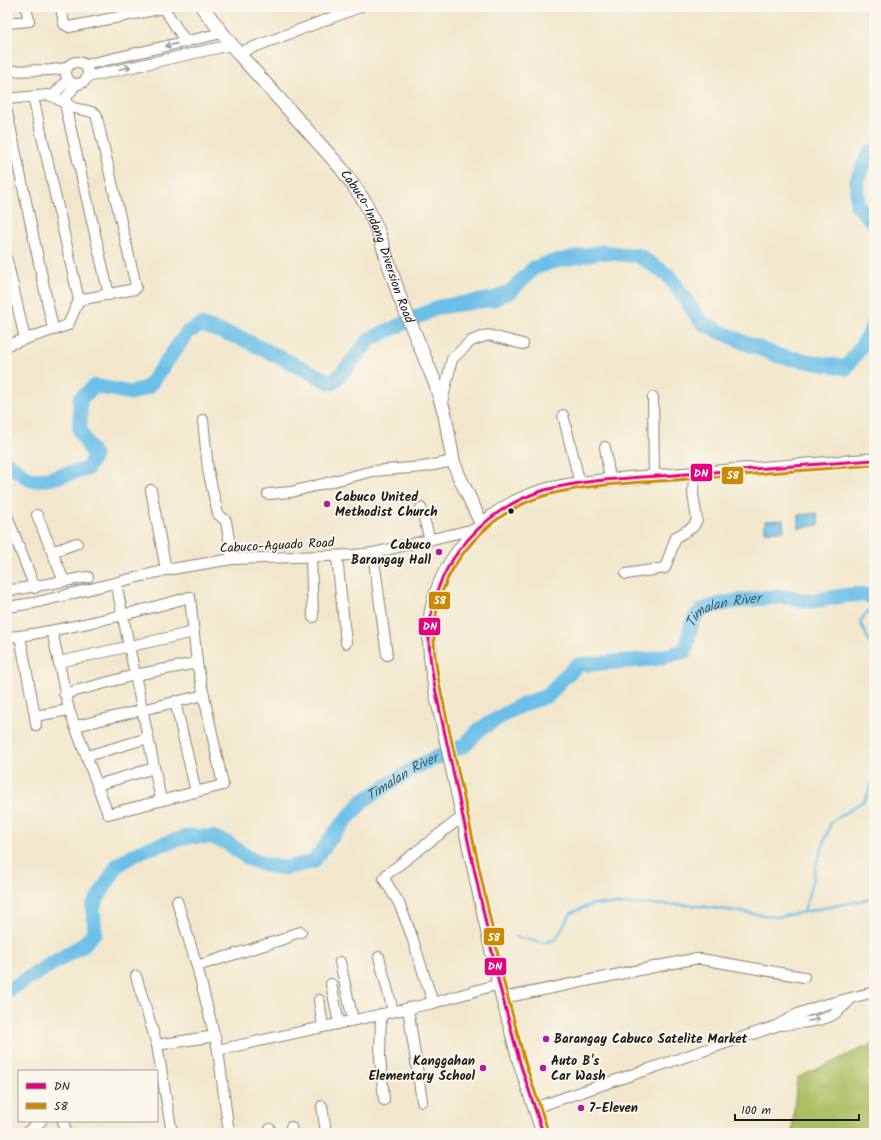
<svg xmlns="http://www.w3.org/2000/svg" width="881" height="1140" font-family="Kalam,sans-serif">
<rect width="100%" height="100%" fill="#fbf7ec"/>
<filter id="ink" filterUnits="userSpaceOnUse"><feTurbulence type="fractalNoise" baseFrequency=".025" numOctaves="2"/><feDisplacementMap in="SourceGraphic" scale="8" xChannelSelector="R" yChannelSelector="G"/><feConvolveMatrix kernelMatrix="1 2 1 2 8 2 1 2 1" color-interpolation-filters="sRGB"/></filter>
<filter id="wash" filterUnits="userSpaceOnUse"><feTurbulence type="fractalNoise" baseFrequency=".012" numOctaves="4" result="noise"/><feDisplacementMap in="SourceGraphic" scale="16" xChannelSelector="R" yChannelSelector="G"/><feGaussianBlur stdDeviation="0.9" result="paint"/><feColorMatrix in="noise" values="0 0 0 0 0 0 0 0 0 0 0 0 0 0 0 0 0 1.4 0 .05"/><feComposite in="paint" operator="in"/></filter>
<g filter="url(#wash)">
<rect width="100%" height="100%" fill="#f2e7cc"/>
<path fill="#abc064" stroke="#646e40" d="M874 1043V1133H792L797 1078Z"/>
<g fill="#6cbfe8" stroke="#446e82">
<path d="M817 513 819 525 799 528V515Z"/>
<path d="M783 520 784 531H765V521Z"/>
</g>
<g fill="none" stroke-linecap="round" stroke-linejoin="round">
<g stroke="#6cbfe8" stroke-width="2.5">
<path d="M874 609 867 612 860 622 874 651"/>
<path d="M804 912 874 898"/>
<path d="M516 937 543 943 556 939 571 913 593 904 691 905 778 917 804 912 817 863 831 822 865 800 874 779"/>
</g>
<g stroke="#6cbfe8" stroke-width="15">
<path d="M874 151 869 153 857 180V205L874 223"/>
<path d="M7 463 30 480 48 479 87 469 94 456 80 431V399L95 386 131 393 148 387 188 332 201 325 243 339 332 383 345 370 370 339 439 307 494 299 511 291 534 268 552 262 601 252 639 256 669 276 702 323 743 342 779 356 846 368 867 338 874 323"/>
<path id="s1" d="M7 991 83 945 95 932 93 906 117 866 133 855 149 848 190 836 212 837 227 843 250 859 266 865 284 868 313 862 337 830 364 800 418 766 465 745 480 729 517 707 549 695 563 678 578 665 654 659 685 651C691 639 687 622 700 612 713 602 766 597 784 597 793 597 802 601 811 601 833 599 852 591 874 597"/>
</g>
</g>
</g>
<g filter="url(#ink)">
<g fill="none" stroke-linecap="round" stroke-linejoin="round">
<defs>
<g id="minor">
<path d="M61 7 64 24 69 27 164 8"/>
<path d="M163 7 186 42"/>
<path d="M7 23 29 21 26 7"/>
<path d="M238 53 360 7"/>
<circle cx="77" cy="73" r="11"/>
<path d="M85 65 222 33"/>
<path d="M7 71 51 70 67 68"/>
<path d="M87 77 231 45"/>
<path d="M53 96 68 79"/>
<path d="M33 97 79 300"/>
<path d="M7 99 48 95C57 97 65 104 74 108 81 110 89 110 96 114L136 286 135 289 79 300 68 325 7 345"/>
<path d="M63 102 76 84"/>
<path d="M65 104 109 295"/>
<path d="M7 112 53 329"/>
<path d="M7 260 25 339"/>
<path d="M653 397 654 477"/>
<path d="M442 402 452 359 471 341 488 335 523 344"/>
<path d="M563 415 580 484"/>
<path d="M203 420 208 470 218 514 226 521 232 559"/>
<path d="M605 447 610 480"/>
<path d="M151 490 166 570"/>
<path d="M268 494 291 492 373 471 423 467 453 461"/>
<path d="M421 508 430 540"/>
<path d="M37 515 64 581"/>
<path d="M7 516 35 588"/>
<path d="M52 552 77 543"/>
<path d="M373 553 387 655"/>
<path d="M311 557 313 617"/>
<path d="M337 557 346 643"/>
<path d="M626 574 665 568 676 537 693 527 697 520 693 494 694 474"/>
<path d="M116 583 161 800"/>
<path d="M7 591 88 577"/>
<path d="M7 607 34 603 166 570 232 559 354 555 373 553 479 528"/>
<path d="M52 631 69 710"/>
<path d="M20 636C78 627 134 613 190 597L197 663 223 785 108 814 69 710 35 716 36 725"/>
<path d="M7 637 20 636 35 716"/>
<path d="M59 662 194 632"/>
<path d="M64 694 135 675 197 663"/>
<path d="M175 701 196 792"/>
<path d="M76 726 204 695"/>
<path d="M87 756 148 738"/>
<path d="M97 785 154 768"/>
<path d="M177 901 197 966 218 1050 229 1133"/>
<path d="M379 957 393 1011"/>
<path d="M340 962 353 1020"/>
<path d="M197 966 287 938 290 935 301 932"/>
<path d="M136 976 157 1045 172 1133"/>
<path d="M331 984 339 1023"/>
<path d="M503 998 693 959H701L804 977"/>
<path d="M319 1000 323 1027"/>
<path d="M433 1003 411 934 399 903 384 879 387 874 462 817"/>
<path d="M408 1008 422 1101"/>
<path d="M381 1014 380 1057 384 1100"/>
<path d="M782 1025C799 1022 823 1023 837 1012 842 1008 847 1003 851 999"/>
<path d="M157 1045 215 1036"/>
<path d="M218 1050 433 1003 499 984"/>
<path d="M322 1106 326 1133"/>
<path d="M534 1108 776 1026 798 1014 820 1006 874 992"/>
<path d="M63 1121 66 1133"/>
<path d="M291 1127 292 1133"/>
<path d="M270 1129V1133"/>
<path d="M26 1133 41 1121"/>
</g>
<g id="major">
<path id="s2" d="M202 7 238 53 341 168 365 202 378 231 400 298 436 385 445 415 453 461 459 476 482 525"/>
<path d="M543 1133 520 1063 499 984 435 688C431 666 428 644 430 621 436 568 477 517 526 497 552 486 582 483 610 480L874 460"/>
</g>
</defs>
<use href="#minor" stroke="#878274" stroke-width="12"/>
<use href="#major" stroke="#878274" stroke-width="15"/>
<use href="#minor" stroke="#fff" stroke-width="10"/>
<use href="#major" stroke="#fff" stroke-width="13"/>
<defs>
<path id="bus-1" d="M543 1133 520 1063 499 984 435 688C431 666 427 644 430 622 437 560 487 507 545 490 591 478 640 478 687 474 749 469 812 465 874 460"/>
<path id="bus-2" d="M548 1131 525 1062 504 983 440 687C436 666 432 643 435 621 443 562 490 511 547 495 592 483 641 483 688 479 750 474 812 470 874 465"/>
</defs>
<use href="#bus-1" stroke="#fbf7ec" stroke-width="6"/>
<use href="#bus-2" stroke="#fbf7ec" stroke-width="6"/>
<use href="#bus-1" stroke="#e5007d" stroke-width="3"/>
<use href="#bus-2" stroke="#cb8a06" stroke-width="3"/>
</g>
<defs><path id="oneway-shaft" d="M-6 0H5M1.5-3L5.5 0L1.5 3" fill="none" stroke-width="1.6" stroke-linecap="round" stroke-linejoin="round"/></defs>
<g stroke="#999">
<use href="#oneway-shaft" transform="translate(171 45) rotate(167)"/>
<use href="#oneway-shaft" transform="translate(125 68) rotate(-13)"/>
<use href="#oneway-shaft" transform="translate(814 1020) rotate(-11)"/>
</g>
</g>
<g fill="#b5179e" stroke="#fbf7ec" stroke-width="1.5">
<circle cx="327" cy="504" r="4"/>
<circle cx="439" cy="552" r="4"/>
<circle cx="546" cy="1039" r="4"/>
<circle cx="483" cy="1068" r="4"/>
<circle cx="543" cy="1068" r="4"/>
<circle cx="581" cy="1108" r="4"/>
</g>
<circle fill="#1c1c1c" stroke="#fbf7ec" stroke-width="1.5" cx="511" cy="511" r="3.5"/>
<g text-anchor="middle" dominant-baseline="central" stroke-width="4" stroke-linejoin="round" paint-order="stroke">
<g font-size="13" fill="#1c1c1c" stroke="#fbf7ec">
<text stroke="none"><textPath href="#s2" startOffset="300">Cabuco-Indang Diversion Road</textPath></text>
<text transform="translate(277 546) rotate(-3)">Cabuco-Aguado Road</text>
</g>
<g font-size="13" font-weight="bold" fill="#1c1c1c" stroke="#fbf7ec" text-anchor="start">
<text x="335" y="497">Cabuco United<tspan x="335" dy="15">Methodist Church</tspan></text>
<text x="431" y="545" text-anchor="end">Cabuco<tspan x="431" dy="15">Barangay Hall</tspan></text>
<text x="554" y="1039">Barangay Cabuco Satelite Market</text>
<text x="475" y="1061" text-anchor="end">Kanggahan<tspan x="475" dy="15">Elementary School</tspan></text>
<text x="551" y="1061">Auto B's<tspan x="551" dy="15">Car Wash</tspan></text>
<text x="589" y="1108">7-Eleven</text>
</g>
<g font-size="14" font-style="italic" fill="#3c5d6e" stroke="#fbf7ec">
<text stroke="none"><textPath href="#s1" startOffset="900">Timalan River</textPath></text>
<text stroke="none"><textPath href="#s1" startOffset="515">Timalan River</textPath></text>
</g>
</g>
<g stroke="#fbf7ec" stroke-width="1.5">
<rect x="690" y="463" width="23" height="19" rx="4" fill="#e5007d"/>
<rect x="721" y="466" width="23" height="19" rx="4" fill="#cb8a06"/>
<rect x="428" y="591" width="23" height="19" rx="4" fill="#cb8a06"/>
<rect x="418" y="617" width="23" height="19" rx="4" fill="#e5007d"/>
<rect x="483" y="927" width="22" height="19" rx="4" fill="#cb8a06"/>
<rect x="484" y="957" width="23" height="19" rx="4" fill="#e5007d"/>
</g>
<g font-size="11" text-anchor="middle" font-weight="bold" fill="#fff">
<text x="701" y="477">DN</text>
<text x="733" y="479">58</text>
<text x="440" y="604">58</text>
<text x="430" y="630">DN</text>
<text x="494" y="941">58</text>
<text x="495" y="970">DN</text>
</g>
<rect width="881" height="1140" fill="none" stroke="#fbf7ec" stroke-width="24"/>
<rect x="18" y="1070" width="140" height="52" fill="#fbf7ec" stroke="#a29f99"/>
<rect x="26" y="1083" width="20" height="6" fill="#e5007d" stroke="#a29f99"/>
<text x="54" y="1090" font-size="12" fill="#1c1c1c">DN</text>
<rect x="26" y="1103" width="20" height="6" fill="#cb8a06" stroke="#a29f99"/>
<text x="54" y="1110" font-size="12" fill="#1c1c1c">58</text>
<path d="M735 1114v6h124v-6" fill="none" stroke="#1c1c1c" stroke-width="2"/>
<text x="741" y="1114" font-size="12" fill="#1c1c1c" stroke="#fbf7ec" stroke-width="3" paint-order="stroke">100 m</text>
</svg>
